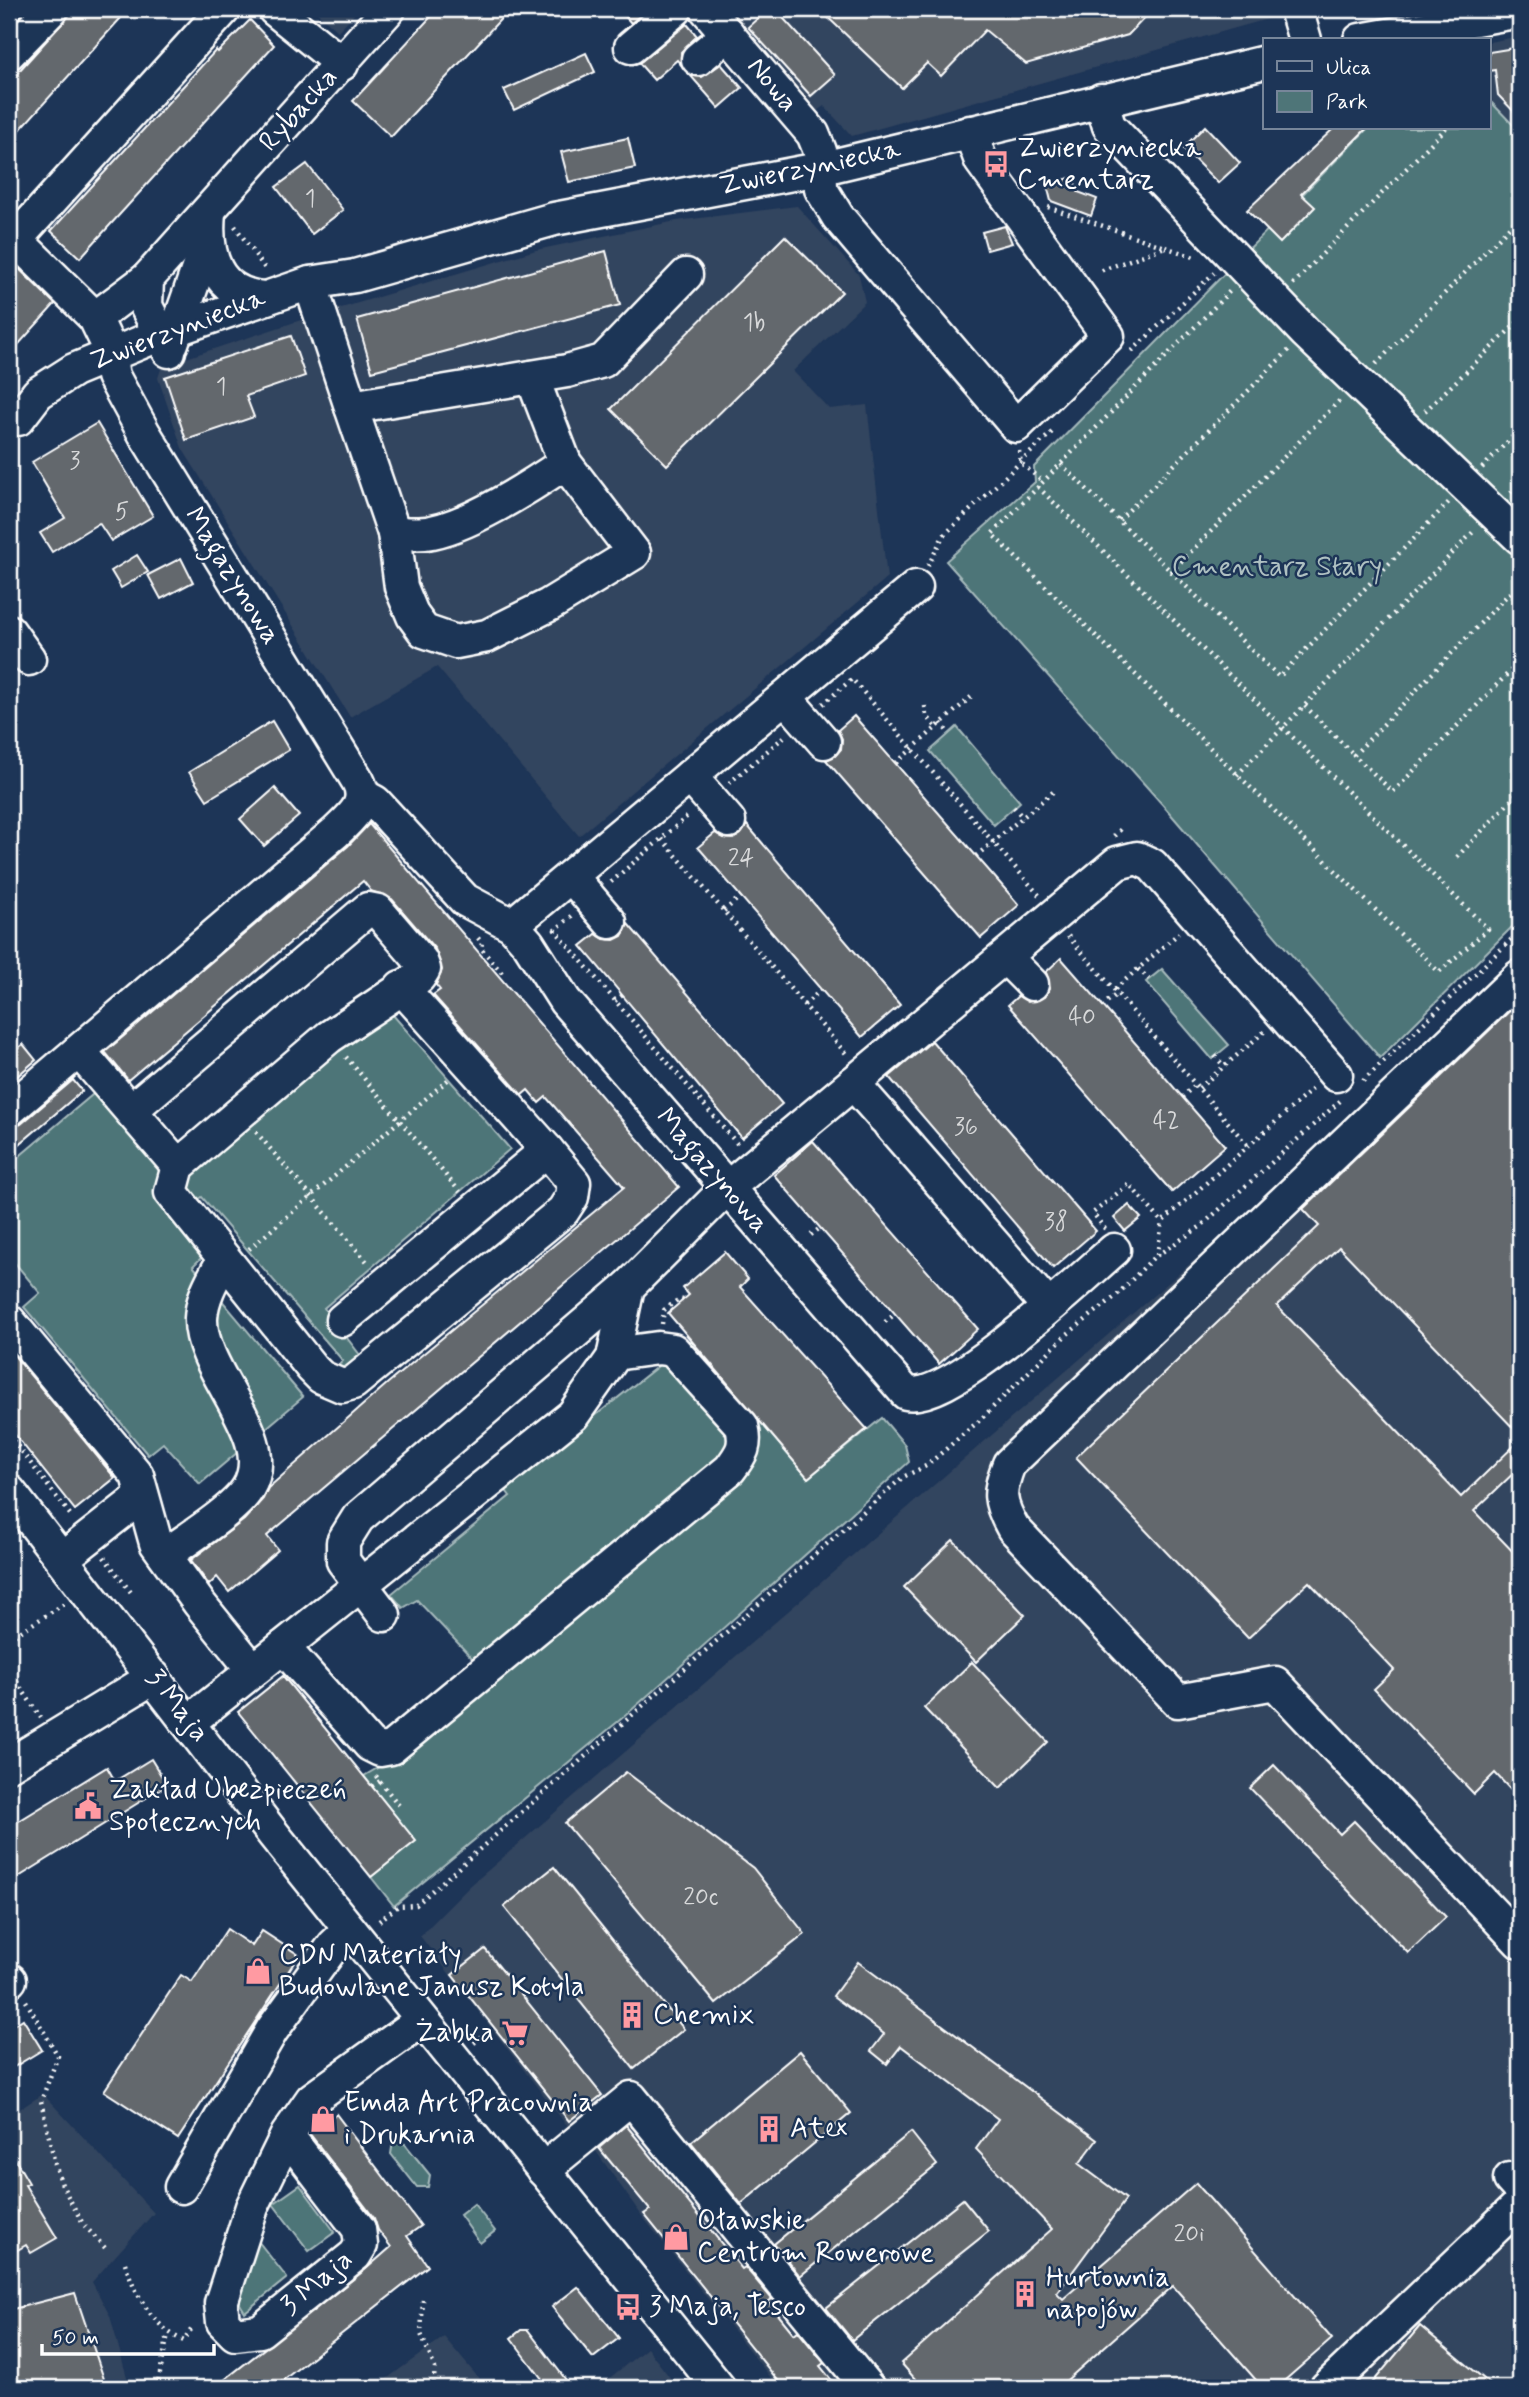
<svg xmlns="http://www.w3.org/2000/svg" width="1529" height="2397" font-family="Mynerve,sans-serif">
<rect width="100%" height="100%" fill="#1d3557"/>
<filter id="ink" filterUnits="userSpaceOnUse"><feTurbulence type="fractalNoise" baseFrequency=".0143" numOctaves="2"/><feDisplacementMap in="SourceGraphic" scale="14" xChannelSelector="R" yChannelSelector="G"/><feConvolveMatrix kernelMatrix="1 2 1 2 8 2 1 2 1" color-interpolation-filters="sRGB"/></filter>
<g filter="url(#ink)">
<g fill="#32445e">
<path d="M313 9H359L338 31Z"/>
<path d="M715 9H1303L852 136 824 106 808 117Z"/>
<path d="M1520 36V130L1489 99V42Z"/>
<path d="M797 206 859 275 865 302 793 371 829 409 867 405 887 578 579 836 437 667 350 717 182 448 158 378 162 366 301 320 536 250 676 221Z"/>
<path d="M1520 961V2388H779L642 2216 593 2147 565 2123 420 1936 471 1885 1315 1156Z"/>
<path d="M43 2094 154 2213 92 2282 110 2316 130 2388H9V2116Z"/>
<path d="M444 2337 487 2388H374Z"/>
<path d="M647 2348 678 2388H597Z"/>
</g>
<g fill="#4e7578" stroke="#a6babc" stroke-width="2">
<path d="M1489 100 1520 132V919L1380 1058 1162 804 946 561 1035 482 1034 467 1368 128H1489Z"/>
<path d="M957 727 1020 802 994 825 930 751Z"/>
<path d="M1162 969 1229 1045 1212 1059 1146 982Z"/>
<path d="M386 1007 510 1149 324 1308 360 1355 359 1367 331 1372 343 1361 202 1197 191 1205 185 1181 192 1168Z"/>
<path d="M98 1090 162 1165 206 1253 193 1266 303 1397 200 1484 163 1443 148 1455 24 1307 40 1293 9 1256V1165Z"/>
<path d="M691 1340 808 1478 882 1418 905 1445 909 1462 626 1715 394 1906 371 1877 415 1841 364 1776 396 1757 492 1679 417 1600 403 1608 391 1594 510 1496 504 1488Z"/>
<path d="M393 2141 405 2144 430 2175 428 2187H417L391 2154Z"/>
<path d="M300 2185 335 2232 309 2251 273 2204Z"/>
<path d="M474 2204 495 2231 480 2243 460 2215Z"/>
<path d="M258 2241 287 2278 245 2312 237 2299Z"/>
</g>
<g fill="#63676d" stroke="#fff" stroke-width="2">
<path d="M75 9H129L9 142V82Z"/>
<path d="M438 9H510L391 137 353 101Z"/>
<path d="M619 9H648L631 23Z"/>
<path d="M768 9H775L835 75 811 96 748 27Z"/>
<path d="M819 9H1153L1128 35 1026 64 985 30 941 76 927 63 902 88Z"/>
<path d="M250 20 274 45 80 258 51 231 216 50 218 52Z"/>
<path d="M687 24 697 36 681 52V65L677 60 654 80 639 63Z"/>
<path d="M1520 47V118L1498 95 1495 70 1489 71V52Z"/>
<path d="M586 53 595 72 514 110 504 90Z"/>
<path d="M721 64 742 88 719 108 690 75 702 77Z"/>
<path d="M1205 126 1240 163 1218 183 1183 148Z"/>
<path d="M1334 128H1367L1301 194 1315 207 1280 243 1247 210Z"/>
<path d="M628 138 635 168 569 182 561 152Z"/>
<path d="M307 164 343 210 312 234 276 187Z"/>
<path d="M1073 177 1078 192 1097 199 1091 216 1051 201 1047 185Z"/>
<path d="M1005 226 1012 243 987 250 982 232Z"/>
<path d="M785 236 842 292 667 465 611 409Z"/>
<path d="M606 251 620 305 372 371 357 319Z"/>
<path d="M9 259 55 304 9 355Z"/>
<path d="M291 336 305 376 246 396 254 417 186 440 165 377Z"/>
<path d="M97 423 153 516 111 541 99 523 52 552 40 533 65 518 32 462Z"/>
<path d="M137 555 148 572 121 588 111 571Z"/>
<path d="M181 558 193 582 161 599 148 575Z"/>
<path d="M854 716 1019 905 981 938 826 760 835 756 841 749 842 739 838 730Z"/>
<path d="M272 721 289 750 207 800 189 772Z"/>
<path d="M275 788 299 816 264 846 240 819Z"/>
<path d="M369 824 679 1187 267 1536 278 1550 229 1592 217 1577 209 1585 191 1560 244 1520 263 1499 268 1488 388 1383 624 1187 546 1097 539 1103 528 1090 522 1095 433 995 440 990 436 985 442 970 435 949 392 899 371 891 363 881 128 1080 105 1052 348 846Z"/>
<path d="M747 825 900 1005 862 1037 698 847 715 833 724 838 733 839 741 834Z"/>
<path d="M628 924 782 1104 742 1138 581 946 596 934 604 939 614 940 622 936Z"/>
<path d="M1061 958 1225 1146 1172 1192 1008 1005 1018 996 1028 1002 1044 997 1050 988 1046 972Z"/>
<path d="M1520 1001V1435L1339 1247 1277 1306 1461 1497 1520 1440V1467L1474 1511 1520 1559V1800L1495 1773 1474 1794 1374 1689 1394 1670 1309 1582 1248 1638 1076 1457 1319 1226 1303 1209Z"/>
<path d="M932 1041 1096 1231 1053 1268 889 1077Z"/>
<path d="M23 1044 36 1060 9 1083V1056Z"/>
<path d="M73 1080 82 1091 9 1153V1128L21 1124Z"/>
<path d="M813 1141 978 1329 939 1364 774 1175Z"/>
<path d="M1129 1205 1141 1218 1125 1231 1114 1218Z"/>
<path d="M725 1252 748 1279 740 1287 867 1429 808 1478 668 1313 689 1295 683 1288Z"/>
<path d="M9 1349 115 1478 75 1510 9 1427Z"/>
<path d="M953 1540 1025 1615 976 1662 904 1587Z"/>
<path d="M972 1662 1048 1742 1000 1788 924 1708Z"/>
<path d="M283 1676 416 1841 371 1877 238 1712Z"/>
<path d="M151 1759 167 1785 9 1883V1827L107 1767 115 1781Z"/>
<path d="M1274 1765 1340 1834 1354 1821 1446 1917 1408 1953 1250 1788Z"/>
<path d="M626 1772 753 1868 805 1934 716 2004 565 1823Z"/>
<path d="M554 1867 684 2029 634 2069 504 1907Z"/>
<path d="M227 1929 252 1946 262 1931 299 1955 178 2139 104 2091 181 1975 192 1982Z"/>
<path d="M485 1949 602 2095 569 2121 452 1975Z"/>
<path d="M858 1962 1097 2140 1079 2164 1126 2199 1057 2293 1063 2299 1196 2183 1332 2339 1276 2388H1263L1173 2286 1058 2388H923L901 2363 1052 2229 976 2149 998 2119 901 2046 887 2064 871 2051 884 2034 833 1996Z"/>
<path d="M23 2019 42 2050 9 2070V2028Z"/>
<path d="M800 2051 851 2113 741 2204 691 2142Z"/>
<path d="M328 2111 332 2117 336 2114 421 2226 407 2236 428 2266 273 2388H214L366 2269 391 2247 378 2230 374 2218 310 2134Z"/>
<path d="M626 2125 742 2269 745 2267 772 2299 768 2302 794 2334 798 2331 824 2363 820 2366 838 2388H784L644 2214 650 2210 599 2148Z"/>
<path d="M911 2132 937 2165 800 2276 774 2244Z"/>
<path d="M9 2149 29 2183 25 2185 57 2238 31 2253 26 2245 9 2255Z"/>
<path d="M963 2199 989 2231 852 2340 826 2308Z"/>
<path d="M578 2287 619 2338 593 2358 552 2307Z"/>
<path d="M75 2293 107 2388H9V2310Z"/>
<path d="M1420 2326 1495 2388H1368Z"/>
<path d="M521 2330H528L566 2380 556 2388H549L511 2338Z"/>
</g>
<g fill="none" stroke-linecap="round" stroke-linejoin="round">
<defs>
<g id="minor">
<path d="M274 9 342 64"/>
<path d="M706 9 813 134 820 151 821 189 838 217 1016 426 1108 336 981 161 970 132"/>
<path d="M1296 9 1305 40"/>
<path d="M1360 40 1520 11"/>
<path d="M631 47 676 9"/>
<path d="M9 53 52 9"/>
<path d="M698 59 728 34"/>
<path d="M1101 100 1109 126 1306 333 1520 538"/>
<path d="M209 212C205 255 215 293 263 298"/>
<path d="M9 233 95 318 107 343 113 376 144 433 358 781C370 804 351 817 336 832L9 1110"/>
<path d="M15 240 224 9"/>
<path d="M310 283 351 407 567 371 603 361 686 275"/>
<path d="M95 318 147 279"/>
<path d="M172 343 208 240"/>
<path d="M169 351 146 306 147 279 389 9"/>
<path d="M351 407 394 533 401 587 413 616 424 631 456 642 487 636 549 605 634 553 565 463 532 377"/>
<path d="M18 419 38 393 74 370 159 335 310 283 355 276 554 219 819 169 1265 62"/>
<path d="M394 533C406 533 419 535 432 532 472 524 531 486 565 463"/>
<path d="M9 631 29 659"/>
<path d="M785 697 824 742"/>
<path d="M690 776 729 821"/>
<path d="M362 795 375 802 465 900 512 925 528 943 565 1001 906 1393C950 1403 1077 1282 1114 1250"/>
<path d="M571 876 610 922"/>
<path d="M512 925 916 587"/>
<path d="M1005 957 1032 984"/>
<path d="M1520 976 1009 1464C998 1493 998 1501 1013 1528L1178 1701 1275 1683 1520 1942"/>
<path d="M79 1051 178 1166"/>
<path d="M853 1083 884 1118"/>
<path d="M131 1110 368 909 378 911 421 961 424 969 419 977 329 1037 178 1166 171 1192 312 1368 321 1377 342 1386 353 1383 563 1211 572 1197 574 1183 547 1150"/>
<path d="M890 1125 1047 1305"/>
<path d="M342 1320 547 1150 401 987"/>
<path d="M9 1321 137 1475 156 1543 199 1603 253 1670"/>
<path d="M9 1491 274 1835 719 2388"/>
<path d="M165 1555C186 1540 235 1510 248 1488 279 1437 199 1373 201 1318 202 1296 214 1277 224 1259"/>
<path d="M63 1558 142 1496"/>
<path d="M384 1615 343 1561V1542L358 1518 628 1287"/>
<path d="M283 1647 370 1745 380 1750 391 1748 730 1469C742 1453 747 1446 742 1426L673 1350 658 1348 614 1354"/>
<path d="M189 1722 573 1415 613 1358 628 1287 726 1189 1117 863 1137 858 1152 865 1336 1075"/>
<path d="M9 1765 154 1677"/>
<path d="M9 1981 10 1980"/>
<path d="M287 2135 359 2229 361 2245 355 2255 260 2331 235 2334 223 2322 221 2303 252 2207 287 2135 312 2099 422 2020"/>
<path d="M543 2170 631 2098 868 2388"/>
<path d="M1510 2179 1520 2190"/>
<path d="M181 2187 272 2030 334 1945 350 1930"/>
<path d="M1326 2388 1520 2204"/>
</g>
</defs>
<use href="#minor" stroke="#fff" stroke-width="37"/>
<g stroke="#fff" stroke-width="4.5" stroke-dasharray="2 5" stroke-linecap="butt">
<path d="M1048 207 1165 247 1100 271"/>
<path d="M235 226 266 270"/>
<path d="M1165 247 1197 258"/>
<path d="M1293 284 1446 128"/>
<path d="M1132 351 1214 273"/>
<path d="M1376 364 1520 216"/>
<path d="M1425 411 1520 320"/>
<path d="M1019 451 1021 463 1043 482"/>
<path d="M1061 464 1279 677 1449 502"/>
<path d="M1482 468 1520 429"/>
<path d="M1038 487 1488 929 1439 972 992 534 1231 290"/>
<path d="M1511 493 1520 483"/>
<path d="M1119 520 1289 350"/>
<path d="M928 566 943 536 1052 432"/>
<path d="M1171 572 1340 400"/>
<path d="M1520 582 1354 755 1393 792 1520 661"/>
<path d="M823 704 852 679 1039 895"/>
<path d="M925 706 926 715 936 727"/>
<path d="M1305 706 1354 755"/>
<path d="M941 723 949 734"/>
<path d="M896 763 971 697"/>
<path d="M1237 775 1476 529"/>
<path d="M729 783 784 737"/>
<path d="M1014 807 1023 818"/>
<path d="M1114 836 1123 827"/>
<path d="M662 839 848 1056"/>
<path d="M976 856 1053 792"/>
<path d="M1457 857 1520 791"/>
<path d="M611 882 689 815"/>
<path d="M724 911 741 896"/>
<path d="M572 916 555 930 739 1146"/>
<path d="M1068 936 1249 1147"/>
<path d="M478 938 482 943 481 948 502 973"/>
<path d="M1138 969 1149 979"/>
<path d="M1115 989 1179 933"/>
<path d="M615 1001 624 994"/>
<path d="M804 1005 821 990"/>
<path d="M1102 1006 1118 993"/>
<path d="M1215 1056 1224 1066"/>
<path d="M346 1057 460 1192"/>
<path d="M1363 1081 1520 931"/>
<path d="M1199 1088 1265 1031"/>
<path d="M1182 1097 1196 1084"/>
<path d="M256 1132 369 1264"/>
<path d="M1105 1229 1093 1213 1129 1184 1162 1222 1314 1088"/>
<path d="M811 1235 820 1228"/>
<path d="M249 1249 450 1078"/>
<path d="M1157 1255 1162 1222"/>
<path d="M885 1322 895 1314"/>
<path d="M662 1324 664 1310 679 1299 683 1300"/>
<path d="M9 1435 72 1517"/>
<path d="M104 1557 133 1595"/>
<path d="M9 1639 64 1604"/>
<path d="M9 1670 41 1718"/>
<path d="M376 1776 401 1808"/>
<path d="M372 1786 380 1781"/>
<path d="M379 1921 398 1906 416 1905 903 1477 926 1466 980 1420 1065 1336 1116 1296 1153 1258 1200 1227 1340 1101"/>
<path d="M26 2001 58 2056 41 2101 55 2164 62 2185 83 2224 108 2251"/>
<path d="M474 2043 487 2033"/>
<path d="M125 2263C135 2294 153 2327 184 2341L192 2328"/>
<path d="M423 2300 421 2334 435 2368 433 2388"/>
<path d="M157 2388 168 2334"/>
</g>
<use href="#minor" stroke="#1d3557" stroke-width="32"/>
</g>
</g>
<defs>
<symbol id="bus-bare" viewBox="-9 -9 18 18"><path d="M-5-6H5V4H4V6H2V4H-2V6H-4V4H-5ZM-3.5-4V0h7V-4ZM-3.5 1.2v1.5H-2V1.2ZM2 1.2v1.5H3.5V1.2Z" fill="#ff9aa2" stroke="#1d3557" stroke-width="2.5" paint-order="stroke"/></symbol>
<symbol id="civic-bare" viewBox="-9 -9 18 18"><path d="M-.6-6.5H3V-4.5H.6V-3L4-1V1h2V6H-6V1h2V-1L-.6-3ZM-1.2 2.5V6h2.4V2.5Z" fill="#ff9aa2" stroke="#1d3557" stroke-width="2.5" paint-order="stroke"/></symbol>
<symbol id="shop-bare" viewBox="-9 -9 18 18"><path d="M-5-2.5h2.3a2.7 3.5 0 0 1 5.4 0H5L5.5 6h-11ZM-1.5-2.5h3a1.5 2.3 0 0 0-3 0Z" fill="#ff9aa2" stroke="#1d3557" stroke-width="2.5" paint-order="stroke"/></symbol>
<symbol id="building-bare" viewBox="-9 -9 18 18"><path d="M-4-6H4V6H1V3H-1V6H-4ZM-2.5-4.3h1.7v1.8h-1.7ZM.8-4.3h1.7v1.8H.8ZM-2.5-1h1.7V.8h-1.7ZM.8-1h1.7V.8H.8Z" fill="#ff9aa2" stroke="#1d3557" stroke-width="2.5" paint-order="stroke"/></symbol>
<symbol id="supermarket-bare" viewBox="-9 -9 18 18"><path d="M-6-5.5h2.5l.6 2H6L4.5 2H-2.5L-4.4-4H-6ZM-1.5 3.2a1.3 1.3 0 1 0 .1 0ZM3 3.2a1.3 1.3 0 1 0 .1 0Z" fill="#ff9aa2" stroke="#1d3557" stroke-width="2.5" paint-order="stroke"/></symbol>
</defs>
<g fill-rule="evenodd">
<use href="#bus-bare" x="977" y="145" width="38" height="38"/>
<use href="#civic-bare" x="69" y="1787" width="38" height="38"/>
<use href="#shop-bare" x="239" y="1952" width="38" height="38"/>
<use href="#building-bare" x="613" y="1996" width="38" height="38"/>
<use href="#supermarket-bare" x="496" y="2014" width="38" height="38"/>
<use href="#shop-bare" x="304" y="2100" width="38" height="38"/>
<use href="#building-bare" x="750" y="2110" width="38" height="38"/>
<use href="#shop-bare" x="657" y="2218" width="38" height="38"/>
<use href="#building-bare" x="1006" y="2275" width="38" height="38"/>
<use href="#bus-bare" x="609" y="2288" width="38" height="38"/>
</g>
<g text-anchor="middle" dominant-baseline="central" stroke-width="5" stroke-linejoin="round" paint-order="stroke">
<g font-size="24" fill="#d8d9da">
<text x="310" y="199">1</text>
<text x="754" y="323">1b</text>
<text x="221" y="387">1</text>
<text x="75" y="461">3</text>
<text x="122" y="512">5</text>
<text x="741" y="858">24</text>
<text x="1082" y="1017">40</text>
<text x="1166" y="1121">42</text>
<text x="966" y="1127">36</text>
<text x="1056" y="1222">38</text>
<text x="701" y="1897">20c</text>
<text x="1189" y="2234">20i</text>
</g>
<g font-size="28" fill="#fff" stroke="#1d3557">
<text transform="translate(772 85) rotate(50)">Nowa</text>
<text transform="translate(299 110) rotate(-48)">Rybacka</text>
<text transform="translate(810 168) rotate(-12)">Zwierzyniecka</text>
<text transform="translate(178 330) rotate(-21)">Zwierzyniecka</text>
<text transform="translate(232 576) rotate(58)">Magazynowa</text>
<text transform="translate(712 1171) rotate(49)">Magazynowa</text>
<text transform="translate(177 1706) rotate(52)">3 Maja</text>
<text transform="translate(317 2283) rotate(-40)">3 Maja</text>
</g>
<g font-size="28" fill="#fff" stroke="#1d3557" text-anchor="start">
<text x="1017" y="148">Zwierzyniecka<tspan x="1017" dy="32">Cmentarz</tspan></text>
<text x="109" y="1790">Zakład Ubezpieczeń<tspan x="109" dy="32">Społecznych</tspan></text>
<text x="279" y="1955">CDN Materiały<tspan x="279" dy="32">Budowlane Janusz Kotyla</tspan></text>
<text x="653" y="2015">Chemix</text>
<text x="494" y="2033" text-anchor="end">Żabka</text>
<text x="344" y="2103">Emda Art Pracownia<tspan x="344" dy="32">i Drukarnia</tspan></text>
<text x="790" y="2129">Atex</text>
<text x="697" y="2221">Oławskie<tspan x="697" dy="32">Centrum Rowerowe</tspan></text>
<text x="1046" y="2278">Hurtownia<tspan x="1046" dy="32">napojów</tspan></text>
<text x="649" y="2307">3 Maja, Tesco</text>
</g>
<g font-size="28" fill="#afc1c2" stroke="#1d3557">
<text x="1277" y="567">Cmentarz Stary</text>
</g>
</g>
<rect width="1529" height="2397" fill="none" stroke="#1d3557" stroke-width="35"/>
<rect x="18" y="18" width="1494" height="2362" fill="none" stroke="#fff" stroke-width="2.5" filter="url(#ink)"/>
<rect x="1263" y="38" width="228" height="91" fill="#1d3557" stroke="#77869a" stroke-width="2"/>
<rect x="1277" y="61" width="35" height="10" fill="#1d3557" stroke="#77869a" stroke-width="2"/>
<text x="1326" y="74" font-size="21" fill="#ffffff">Ulica</text>
<rect x="1277" y="91" width="35" height="21" fill="#4e7578" stroke="#77869a" stroke-width="2"/>
<text x="1326" y="108" font-size="21" fill="#ffffff">Park</text>
<path d="M42 2344v10h172v-10" fill="none" stroke="#ffffff" stroke-width="3.5"/>
<text x="52" y="2344" font-size="21" fill="#ffffff" stroke="#1d3557" stroke-width="5" paint-order="stroke">50 m</text>
</svg>
